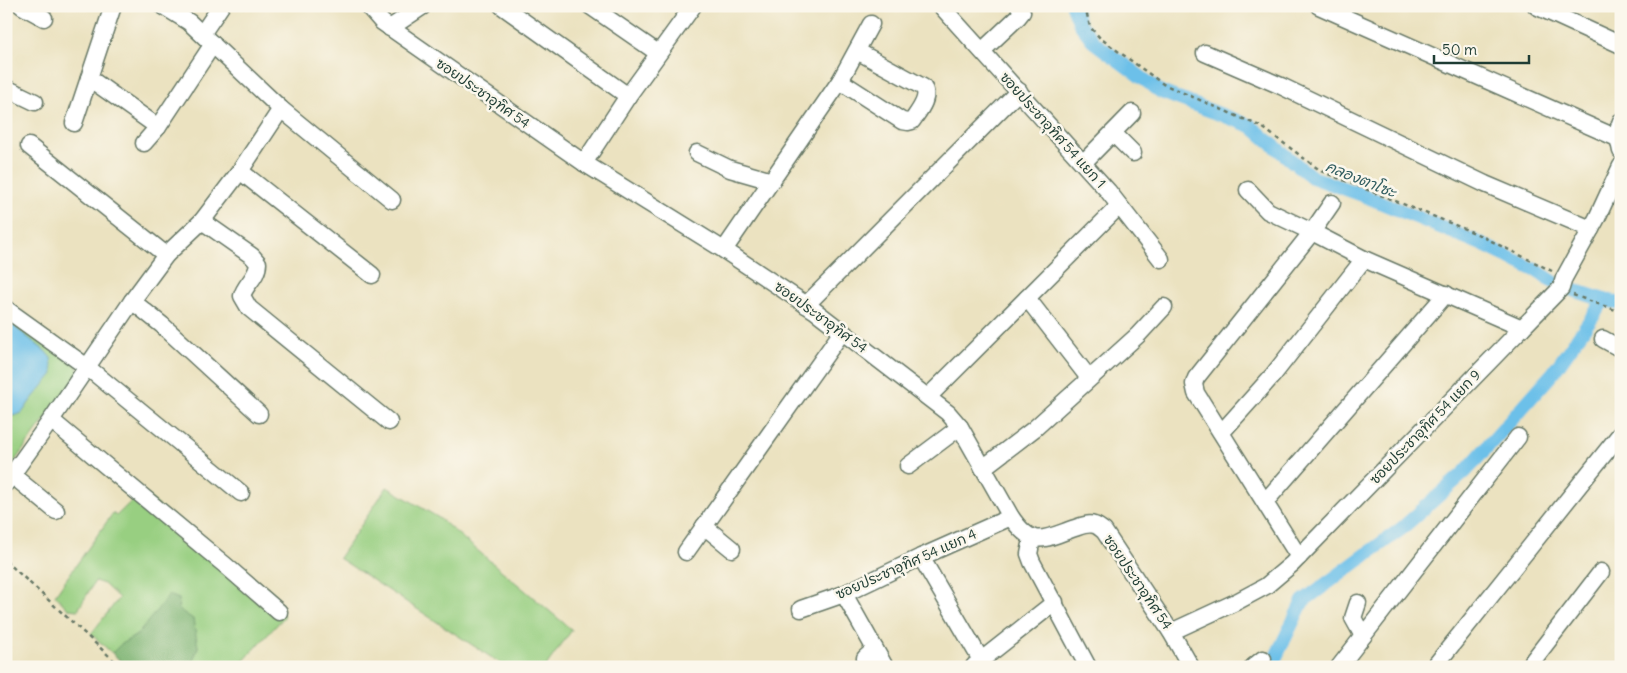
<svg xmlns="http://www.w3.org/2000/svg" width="1627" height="673" font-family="Delius,'Playpen Sans Thai',sans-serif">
<rect width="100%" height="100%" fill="#fbf7ec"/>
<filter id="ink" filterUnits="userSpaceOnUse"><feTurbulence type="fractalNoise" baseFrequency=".02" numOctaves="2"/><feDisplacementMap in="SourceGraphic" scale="10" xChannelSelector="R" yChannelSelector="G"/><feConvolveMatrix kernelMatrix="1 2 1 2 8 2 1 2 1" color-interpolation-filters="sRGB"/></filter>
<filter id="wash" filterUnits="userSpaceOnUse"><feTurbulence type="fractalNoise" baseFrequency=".0096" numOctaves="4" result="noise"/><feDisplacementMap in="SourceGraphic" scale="20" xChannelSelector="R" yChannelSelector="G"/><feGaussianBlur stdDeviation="1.12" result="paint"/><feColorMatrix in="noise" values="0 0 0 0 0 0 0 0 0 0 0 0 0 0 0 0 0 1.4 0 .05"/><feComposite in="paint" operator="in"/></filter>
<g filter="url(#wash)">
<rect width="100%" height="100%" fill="#ebe2c0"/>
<g fill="#98cf81" stroke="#5c865a">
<path d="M6 313 77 366 79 373 6 473V438L13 431 12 426 6 420V409L13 416 21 413 31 400 45 351 6 320Z"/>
<path d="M387 487 439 518 572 630 545 667H506L339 558Z"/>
<path d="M142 491 285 616 238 667H191L198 647 178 609 179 599 153 616 137 635 121 644 112 653 91 634 119 598 104 584 95 581 78 610 68 609 55 595 113 513 116 516Z"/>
</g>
<path fill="#7ab26f" stroke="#4c7852" d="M169 595 179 599 178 609 193 619 198 647 191 667H127L112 653 121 644 137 635Z"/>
<path fill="#6cc0e9" stroke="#467e8e" d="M6 320 45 351 51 358 53 374 31 400 22 413 13 416 6 409Z"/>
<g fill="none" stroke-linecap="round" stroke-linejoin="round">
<g stroke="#6cc0e9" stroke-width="14">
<path d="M1073 6 1080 24 1095 43 1161 92 1251 126 1292 161 1312 177 1365 196 1479 243 1537 271 1558 285 1604 300 1621 303"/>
<path d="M1271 667 1303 601 1401 529 1465 472 1553 373 1604 300"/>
</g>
</g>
</g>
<g filter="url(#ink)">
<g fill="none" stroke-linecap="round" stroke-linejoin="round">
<defs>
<g id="minor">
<path d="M22 6 44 18"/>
<path d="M163 6 189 22 281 109 392 200"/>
<path d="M368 6 382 22 584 163 724 250 814 310 948 413 960 427 1011 517C1033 549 1043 539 1075 528 1081 526 1088 523 1094 525 1097 525 1101 529 1104 531L1171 632 1191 667"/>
<path d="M502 6 628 96"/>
<path d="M590 6 658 53"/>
<path d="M941 6 1108 191 1161 259"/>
<path d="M1319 6 1617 138"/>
<path d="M1536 6 1621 45"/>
<path d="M390 28 423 6"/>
<path d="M202 34 221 6"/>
<path d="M982 51 1018 17 1022 12 1019 6"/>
<path d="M1205 53 1281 86 1485 184 1591 229"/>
<path d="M89 78 158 127"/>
<path d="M840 81 902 121 908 122 912 121C918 112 931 97 923 87L857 51"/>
<path d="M6 88 35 102"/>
<path d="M1621 121 1617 132 1621 151"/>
<path d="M74 123 113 6"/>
<path d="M1113 133 1133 153"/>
<path d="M144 143 158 127 213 44"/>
<path d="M29 146 166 255"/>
<path d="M697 153 730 169 772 181"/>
<path d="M584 163 628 96 693 6"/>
<path d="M1083 163 1132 113"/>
<path d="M240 171 372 275"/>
<path d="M1248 190 1268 211 1312 232 1196 378 1194 384 1196 393 1299 557"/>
<path d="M1332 203 1312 232 1364 259 1522 328"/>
<path d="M202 221 252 256 258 263C258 277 245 284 242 296L249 308 389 422"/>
<path d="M724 250 840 81 871 24"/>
<path d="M1027 298 1089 378"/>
<path d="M132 301 162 325 259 414"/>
<path d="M806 305 1019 91"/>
<path d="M6 309 87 367 241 493"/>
<path d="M1603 339 1621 349"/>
<path d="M928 397 1119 206"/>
<path d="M51 420 225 565 279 612"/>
<path d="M1222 432 1273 375 1364 259"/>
<path d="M908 466 960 427"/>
<path d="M983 468 1034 429 1138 335 1164 307"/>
<path d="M12 475 56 511"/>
<path d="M6 483 51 420 132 301 166 255 202 221 240 171 281 109"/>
<path d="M1265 502 1446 294"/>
<path d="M704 526 732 549"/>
<path d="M1032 539 1029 554 1032 562 1088 667"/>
<path d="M686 552 842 332"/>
<path d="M921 557 981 660"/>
<path d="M844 594 885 667"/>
<path d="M1358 603 1353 618 1363 636"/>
<path d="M801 609 844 594 921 557 1011 517"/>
<path d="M1171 632 1238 601 1266 586 1292 564 1561 288 1564 278 1597 218 1621 166"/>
<path d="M974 666 1055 602"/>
<path d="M867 667 865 663V658L875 649"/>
<path d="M1253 667 1263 659"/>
<path d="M1339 667 1518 437"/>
<path d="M1434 667 1621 433"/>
<path d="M1528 667 1601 572"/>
</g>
</defs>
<use href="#minor" stroke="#667765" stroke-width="19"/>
<g stroke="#667765" stroke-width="2.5" stroke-dasharray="4 4" stroke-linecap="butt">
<path d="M1085 6 1090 27 1100 38 1163 84 1262 127 1321 171 1477 234 1552 271"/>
<path d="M1573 295 1621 312"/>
<path d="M6 561 121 667"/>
</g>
<use href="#minor" stroke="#fff" stroke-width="16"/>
</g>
</g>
<g text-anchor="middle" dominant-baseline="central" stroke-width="5" stroke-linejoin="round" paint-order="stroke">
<g font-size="14" fill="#1f3d34" stroke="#fbf7ec">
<text transform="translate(483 93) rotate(35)">ซอยประชาอุทิศ 54</text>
<text transform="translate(1053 130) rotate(48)">ซอยประชาอุทิศ 54 แยก 1</text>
<text transform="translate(821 317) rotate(36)">ซอยประชาอุทิศ 54</text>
<text transform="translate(1425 427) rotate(-46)">ซอยประชาอุทิศ 54 แยก 9</text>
<text transform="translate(906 564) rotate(-24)">ซอยประชาอุทิศ 54 แยก 4</text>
<text transform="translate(1138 582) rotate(56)">ซอยประชาอุทิศ 54</text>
</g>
<g font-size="15" font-style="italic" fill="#325e61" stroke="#fbf7ec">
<text transform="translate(1361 179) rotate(22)">คลองตาโซะ</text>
</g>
</g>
<rect width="1627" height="673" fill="none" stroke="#fbf7ec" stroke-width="25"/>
<path d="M1434 55v8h95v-8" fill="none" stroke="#1f3d34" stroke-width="2.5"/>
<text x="1442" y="55" font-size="15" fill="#1f3d34" stroke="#fbf7ec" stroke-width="4" paint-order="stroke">50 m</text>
</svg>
